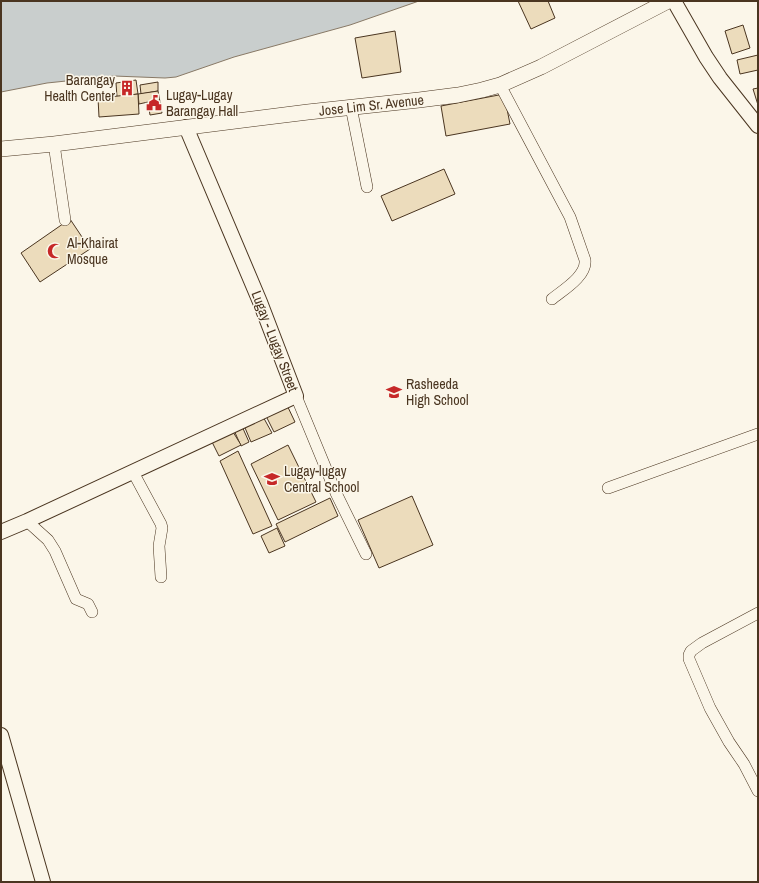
<svg xmlns="http://www.w3.org/2000/svg" width="759" height="883" font-family="'Archivo Narrow',sans-serif">
<rect width="100%" height="100%" fill="#fbf6e9"/>
<path fill="#c9cecd" stroke="#887966" d="M1 1H419L350 25 234 57 176 77 165 78 114 76 47 83 1 92Z"/>
<g fill="#ecdcbc" stroke="#4a3520">
<path d="M518 1H548L555 18 531 29Z"/>
<path d="M743 25 750 48 732 54 725 31Z"/>
<path d="M395 31 401 72 362 78 355 38Z"/>
<path d="M758 55V70L740 74 737 60Z"/>
<path d="M136 80 138 94 117 97 116 83Z"/>
<path d="M158 82V91L141 94 140 85Z"/>
<path d="M758 88V105L753 89Z"/>
<path d="M158 91 162 113 150 115 148 102 139 104 138 94Z"/>
<path d="M138 94 139 114 99 117 98 98Z"/>
<path d="M504 94 510 124 446 136 441 106Z"/>
<path d="M444 169 455 194 392 221 381 196Z"/>
<path d="M70 219 90 249 40 282 21 253Z"/>
<path d="M285 401 295 422 274 432 264 412Z"/>
<path d="M261 413 272 433 251 442 243 423Z"/>
<path d="M241 424 249 442 241 446 233 428Z"/>
<path d="M230 427 241 445 219 456 210 438Z"/>
<path d="M288 445 316 502 278 520 251 464Z"/>
<path d="M238 451 272 526 253 534 220 461Z"/>
<path d="M412 496 433 545 379 568 358 520Z"/>
<path d="M330 498 338 516 285 542 276 524Z"/>
<path d="M277 528 285 546 269 553 261 536Z"/>
</g>
<g fill="none" stroke-linecap="round" stroke-linejoin="round">
<defs>
<g id="minor">
<path d="M500 85 570 217 585 260C587 276 563 290 552 299"/>
<path d="M351 107 367 187"/>
<path d="M54 144 65 220"/>
<path d="M296 396 336 493 366 554"/>
<path d="M133 472 161 524 162 528 159 546 161 577"/>
<path d="M608 488 758 434"/>
<path d="M27 521 48 540 55 551 76 599 88 604 92 612"/>
<path d="M758 613 702 643 691 651 689 655V659L710 708 729 742 744 764 758 791"/>
</g>
<g id="tertiary">
<path d="M674 1 706 57 720 78 758 126"/>
<path d="M1 532 27 521 296 396 260 302 186 127"/>
<path d="M1 735 43 882"/>
</g>
<g id="secondary">
<path id="s1" d="M1 149 54 144 308 112 419 100 458 95 482 90 500 85 541 67 668 1"/>
</g>
</defs>
<use href="#minor" stroke="#4a3520" stroke-width="12"/>
<use href="#tertiary" stroke="#4a3520" stroke-width="16"/>
<use href="#secondary" stroke="#4a3520" stroke-width="16"/>
<use href="#minor" stroke="#fbf6e9" stroke-width="11"/>
<use href="#tertiary" stroke="#fbf6e9" stroke-width="14"/>
<use href="#secondary" stroke="#fbf6e9" stroke-width="15"/>
</g>
<defs>
<symbol id="building-bare" viewBox="-9 -9 18 18"><path d="M-4-6H4V6H1V3H-1V6H-4ZM-2.5-4.3h1.7v1.8h-1.7ZM.8-4.3h1.7v1.8H.8ZM-2.5-1h1.7V.8h-1.7ZM.8-1h1.7V.8H.8Z" fill="#c62828" stroke="#fbf6e9" stroke-width="2.5" paint-order="stroke"/></symbol>
<symbol id="civic-bare" viewBox="-9 -9 18 18"><path d="M-.6-6.5H3V-4.5H.6V-3L4-1V1h2V6H-6V1h2V-1L-.6-3ZM-1.2 2.5V6h2.4V2.5Z" fill="#c62828" stroke="#fbf6e9" stroke-width="2.5" paint-order="stroke"/></symbol>
<symbol id="mosque-bare" viewBox="-9 -9 18 18"><path d="M3.5-4.9A6 6 0 1 0 3.5 4.9A5 5 0 1 1 3.5-4.9Z" fill="#c62828" stroke="#fbf6e9" stroke-width="2.5" paint-order="stroke"/></symbol>
<symbol id="school-bare" viewBox="-9 -9 18 18"><path d="M0-5L7-2L0 1L-7-2ZM-4 1L0 2.5L4 1V4Q0 6-4 4Z" fill="#c62828" stroke="#fbf6e9" stroke-width="2.5" paint-order="stroke"/></symbol>
</defs>
<g fill-rule="evenodd">
<use href="#building-bare" x="116" y="77" width="22" height="22"/>
<use href="#civic-bare" x="143" y="92" width="22" height="22"/>
<use href="#mosque-bare" x="44" y="240" width="22" height="22"/>
<use href="#school-bare" x="383" y="381" width="22" height="22"/>
<use href="#school-bare" x="261" y="468" width="22" height="22"/>
</g>
<g text-anchor="middle" dominant-baseline="central" stroke-width="3" stroke-linejoin="round" paint-order="stroke">
<g font-size="14" fill="#4a3520" stroke="#fbf6e9" text-anchor="start">
<text x="115" y="80" text-anchor="end">Barangay<tspan x="115" dy="16">Health Center</tspan></text>
<text x="166" y="95">Lugay-Lugay<tspan x="166" dy="16">Barangay Hall</tspan></text>
<text x="67" y="243">Al-Khairat<tspan x="67" dy="16">Mosque</tspan></text>
<text x="406" y="384">Rasheeda<tspan x="406" dy="16">High School</tspan></text>
<text x="284" y="471">Lugay-lugay<tspan x="284" dy="16">Central School</tspan></text>
</g>
<g font-size="14" fill="#4a3520" stroke="#fbf6e9">
<text stroke="none"><textPath href="#s1" startOffset="373">Jose Lim Sr. Avenue</textPath></text>
<text transform="translate(275 341) rotate(69)">Lugay - Lugay Street</text>
</g>
</g>
<rect width="759" height="883" fill="none" stroke="#4a3520" stroke-width="4"/>
</svg>
